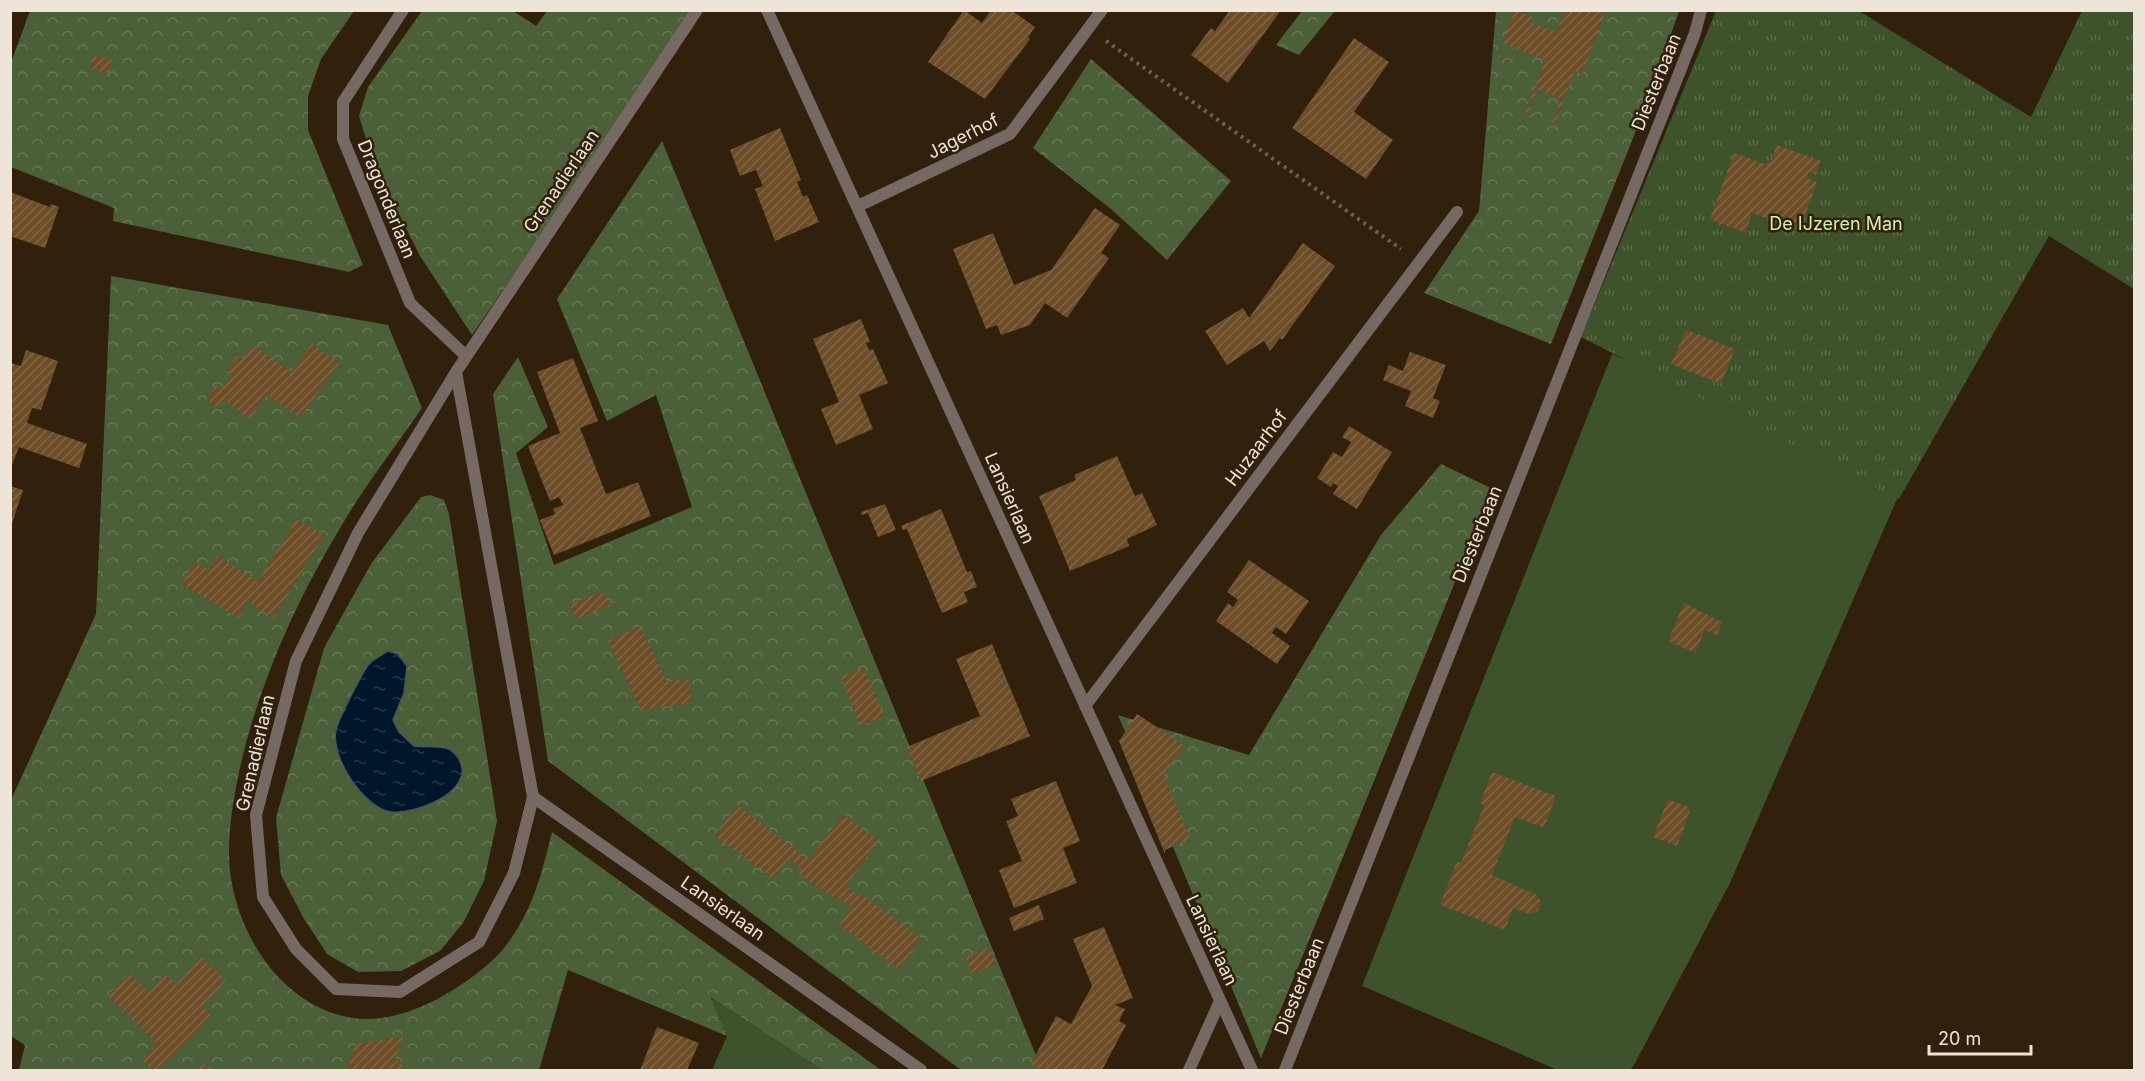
<svg xmlns="http://www.w3.org/2000/svg" width="2145" height="1081" font-family="Inter,sans-serif">
<defs>
<pattern id="forest-crowns" width="20" height="18" patternUnits="userSpaceOnUse" patternTransform="scale(1.5)"><rect width="20" height="18" fill="#4b6038"/><path d="M2 6a3 3 0 1 1 6 0M12 15a3 3 0 1 1 6 0" fill="none" stroke="#657754"/></pattern>
<pattern id="park-tufts" width="24" height="20" patternUnits="userSpaceOnUse" patternTransform="scale(1.5)"><rect width="24" height="20" fill="#3e522b"/><path d="M3 7l-1-3M5 7V3M7 7l1-3M15 17l-1-3M17 17v-4M19 17l1-3" fill="none" stroke="#5a6b49"/></pattern>
<pattern id="water-ripples" width="26" height="14" patternUnits="userSpaceOnUse" patternTransform="scale(1.5)"><rect width="26" height="14" fill="#00162a"/><path d="M2 4q2-2 4 0t4 0M15 11q2-2 4 0t4 0" fill="none" stroke="#263848"/></pattern>
<pattern id="building-hatch" width="6" height="6" patternUnits="userSpaceOnUse" patternTransform="scale(1.5)"><rect width="6" height="6" fill="#6c4d28"/><path d="M-1 1l2-2M0 6l6-6M5 7l2-2" fill="none" stroke="#816646"/></pattern>
</defs>
<rect width="100%" height="100%" fill="#30200c"/>
<g fill="#3e522b">
<path d="M1612 354 1907 476 1730 883 1634 1065 1630 1070H1558L1362 986Z"/>
<path d="M708 996 822 1070H712L727 1036Z"/>
</g>
<g fill="url(#forest-crowns)" fill-rule="evenodd">
<path d="M30 11H354L321 59 308 96V130L363 265 349 272 113 221 114 208 11 167 10 65Z"/>
<path d="M422 11H513L536 26 547 11H695L472 335 420 256 373 162 359 116 368 87Z"/>
<path d="M1302 11H1335L1299 55 1276 45Z"/>
<path d="M1496 11H1679L1649 98 1551 344 1424 293 1479 211Z"/>
<path d="M1091 59 1231 181 1167 260 1111 209 1033 148Z"/>
<path d="M662 141 1042 1070H961L548 761 493 394 518 357 548 427 516 453 554 565 692 507 656 395 607 421 557 299Z"/>
<path d="M111 276 388 325 422 408C394 449 363 488 339 530 297 600 263 675 243 755 235 788 229 821 229 855 230 925 278 1006 352 1018 387 1023 424 1008 453 990 473 977 496 961 510 940 534 906 542 872 552 832L881 1070H822L710 997 727 1036 568 970 539 1070H19L25 1045 11 1036V800L96 614Z"/>
<path d="M1441 464 1493 489 1261 1058 1118 715 1249 755 1381 535Z"/>
<path d="M430 495 444 500 449 514 497 821 484 881 463 923 440 951 401 971 358 972 327 954 303 917 281 875 276 818 324 648 371 564 421 497ZM369 663 404 693 393 720 399 732 414 746 448 748 414 810Z"/>
</g>
<path fill="url(#park-tufts)" d="M1716 11H1859L2031 117 2082 11H2134V289L2049 236 1899 499 1581 337Z"/>
<path fill="url(#water-ripples)" stroke="#47545e" stroke-width="1.5" d="M388 651 398 654 407 666 404 693 393 720 399 732 414 746C424 747 436 746 446 748 453 750 459 757 461 764 471 793 414 815 391 812 364 808 330 757 336 730 338 720 362 673 369 664 373 659 382 655 388 651Z"/>
<g fill="url(#building-hatch)">
<path d="M964 10 982 23 991 10H1011L1035 27 1028 37 1030 39 985 99 928 62Z"/>
<path d="M1230 10H1281L1228 83 1191 55 1211 28 1215 31Z"/>
<path d="M1515 10 1533 17 1531 23 1557 32 1565 10H1606L1582 74 1574 71 1554 126 1551 125 1561 99 1537 89 1528 113 1534 116 1533 118 1525 115 1545 60 1502 43Z"/>
<path d="M1354 38 1389 62 1354 112 1393 140 1366 179 1292 128Z"/>
<path d="M93 56 112 60 109 73 90 69Z"/>
<path d="M780 128 801 180 797 182 803 197 807 195 819 222 775 241 755 189 763 186 756 170 740 176 730 150Z"/>
<path d="M1774 144 1821 161 1816 175 1809 172 1808 176 1809 179 1817 182 1800 230 1752 213 1745 235 1743 232 1722 224 1718 225 1719 223 1710 219 1734 153 1765 164 1768 161 1771 162 1776 147Z"/>
<path d="M10 192 50 207 51 204 59 207 45 248 10 236Z"/>
<path d="M1095 208 1120 225 1101 253 1109 258 1067 318 1045 303 1030 325 1001 335 997 325 986 329 953 249 993 233 1014 285 1051 270Z"/>
<path d="M1303 243 1335 266 1282 340 1280 338 1270 351 1264 341 1227 365 1205 331 1243 308 1249 318Z"/>
<path d="M861 319 870 342 866 343 869 350 873 349 888 383 859 395 873 429 836 445 821 409 839 402 813 339Z"/>
<path d="M1686 330 1735 349 1721 384 1671 364Z"/>
<path d="M312 344 339 363 300 418 267 395 250 418 223 399 217 408 206 400 216 386 222 389 232 375 227 371 237 356 243 359 253 345 291 372Z"/>
<path d="M26 350 58 361 41 410 32 408 27 423 87 444 79 468 19 447 10 470V363L21 366Z"/>
<path d="M1410 352 1446 365 1433 398 1440 401 1433 418 1405 406 1411 391 1383 380 1389 365 1403 371Z"/>
<path d="M573 358 598 421 580 428 606 494 638 482 651 516 554 555 540 520 555 514 553 509 563 505 559 497 550 501 528 446 560 433 537 372Z"/>
<path d="M1349 426 1392 452 1357 509 1333 494 1338 486 1333 483 1331 487 1317 478 1333 452 1342 457 1351 442 1342 437Z"/>
<path d="M1117 456 1135 496 1142 493 1157 525 1127 539 1129 546 1070 571 1039 496 1076 480 1074 475Z"/>
<path d="M10 486 23 490 11 527H10Z"/>
<path d="M885 504 896 530 878 537 868 513 862 515 861 512Z"/>
<path d="M941 509 967 572 971 571 977 587 964 592 968 602 942 613 907 529 903 530 901 526Z"/>
<path d="M297 519 322 534 327 530 274 618 248 602 238 618 182 584 195 562 209 570 217 556 258 581Z"/>
<path d="M1249 560 1309 601 1286 634 1276 627 1272 633 1290 646 1277 664 1216 621 1228 603 1233 607 1238 600 1227 592Z"/>
<path d="M602 592 611 606 578 619 569 605Z"/>
<path d="M1684 603 1722 622 1717 635 1705 630 1695 653 1668 641Z"/>
<path d="M640 626 667 682 688 678 692 703 641 710 608 641Z"/>
<path d="M992 644 1030 736 921 781 907 747 980 716 956 659Z"/>
<path d="M864 668 884 716 860 726 841 677Z"/>
<path d="M1137 714 1184 745 1164 775 1190 839 1165 850V854L1119 741Z"/>
<path d="M1492 772 1556 796 1544 828 1515 817 1492 875 1537 895 1541 902 1538 911 1529 914 1513 908 1505 930 1440 905 1457 861 1461 863 1484 805 1480 803Z"/>
<path d="M1056 781 1080 841 1063 848 1077 883 1014 908 999 870 1022 861 1006 821 1018 816 1011 799Z"/>
<path d="M1668 799 1691 808 1677 846 1653 837Z"/>
<path d="M736 804 809 860 843 814 879 840 846 886 859 896 861 894 921 938 899 969 839 925 852 907 838 897 836 900 799 874 802 869 788 859 774 879 714 835 737 808Z"/>
<path d="M1039 905 1044 919 1014 931 1009 918Z"/>
<path d="M1104 927 1133 998 1115 1005 1125 1009 1119 1021 1126 1025 1102 1070H1042L1031 1064 1056 1016 1071 1024 1092 986 1073 939Z"/>
<path d="M989 948 996 964 972 974 966 957Z"/>
<path d="M201 957 226 980 202 1007 212 1016 159 1070H153L142 1060 157 1044 108 996 129 973 150 992 165 974 176 985Z"/>
<path d="M657 1027 699 1043 687 1070H640Z"/>
<path d="M403 1036 395 1060 403 1062 400 1070H347L356 1044Z"/>
<path d="M203 1065 218 1070H198Z"/>
</g>
<g fill="none" stroke-linecap="round" stroke-linejoin="round">
<path stroke="#6d5f4e" stroke-width="4" stroke-dasharray="3 4.5" stroke-linecap="butt" d="M1106 41 1401 249"/>
<g stroke="#766964" stroke-width="12">
<path d="M403 10 343 102V139L410 303 466 356"/>
<path d="M767 10 1252 1070"/>
<path d="M858 206 1010 134 1102 10"/>
<path d="M456 372 533 797 514 873 479 942 400 992 336 989 296 949 263 897 256 815 296 661 358 533 456 372 697 10"/>
<path d="M1085 706 1457 212"/>
<path d="M533 797 921 1070"/>
<path d="M1189 1070 1220 1001"/>
</g>
<path stroke="#766964" stroke-width="12" d="M1285 1070 1695 33 1701 10"/>
</g>
<g text-anchor="middle" dominant-baseline="central" stroke-width="5" stroke-linejoin="round" paint-order="stroke">
<g font-size="18" fill="#eee4d8" stroke="#30200c">
<text transform="translate(1656 82) rotate(-68)">Diesterbaan</text>
<text transform="translate(963 136) rotate(-27)">Jagerhof</text>
<text transform="translate(561 181) rotate(-56)">Grenadierlaan</text>
<text transform="translate(387 199) rotate(68)">Dragonderlaan</text>
<text transform="translate(1256 448) rotate(-53)">Huzaarhof</text>
<text transform="translate(1010 498) rotate(66)">Lansierlaan</text>
<text transform="translate(1477 534) rotate(-68)">Diesterbaan</text>
<text transform="translate(255 753) rotate(-77)">Grenadierlaan</text>
<text transform="translate(723 908) rotate(35)">Lansierlaan</text>
<text transform="translate(1212 940) rotate(65)">Lansierlaan</text>
<text transform="translate(1299 986) rotate(-68)">Diesterbaan</text>
</g>
<g font-size="18" fill="#cef2ae" stroke="#30200c">
<text x="1836" y="223">De IJzeren Man</text>
</g>
</g>
<rect width="2145" height="1081" fill="none" stroke="#eee4d8" stroke-width="24"/>
<path d="M1929 1045v9h102v-9" fill="none" stroke="#eee4d8" stroke-width="3"/>
<text x="1938" y="1045" font-size="18" fill="#eee4d8" stroke="#30200c" stroke-width="4.5" paint-order="stroke">20 m</text>
</svg>
